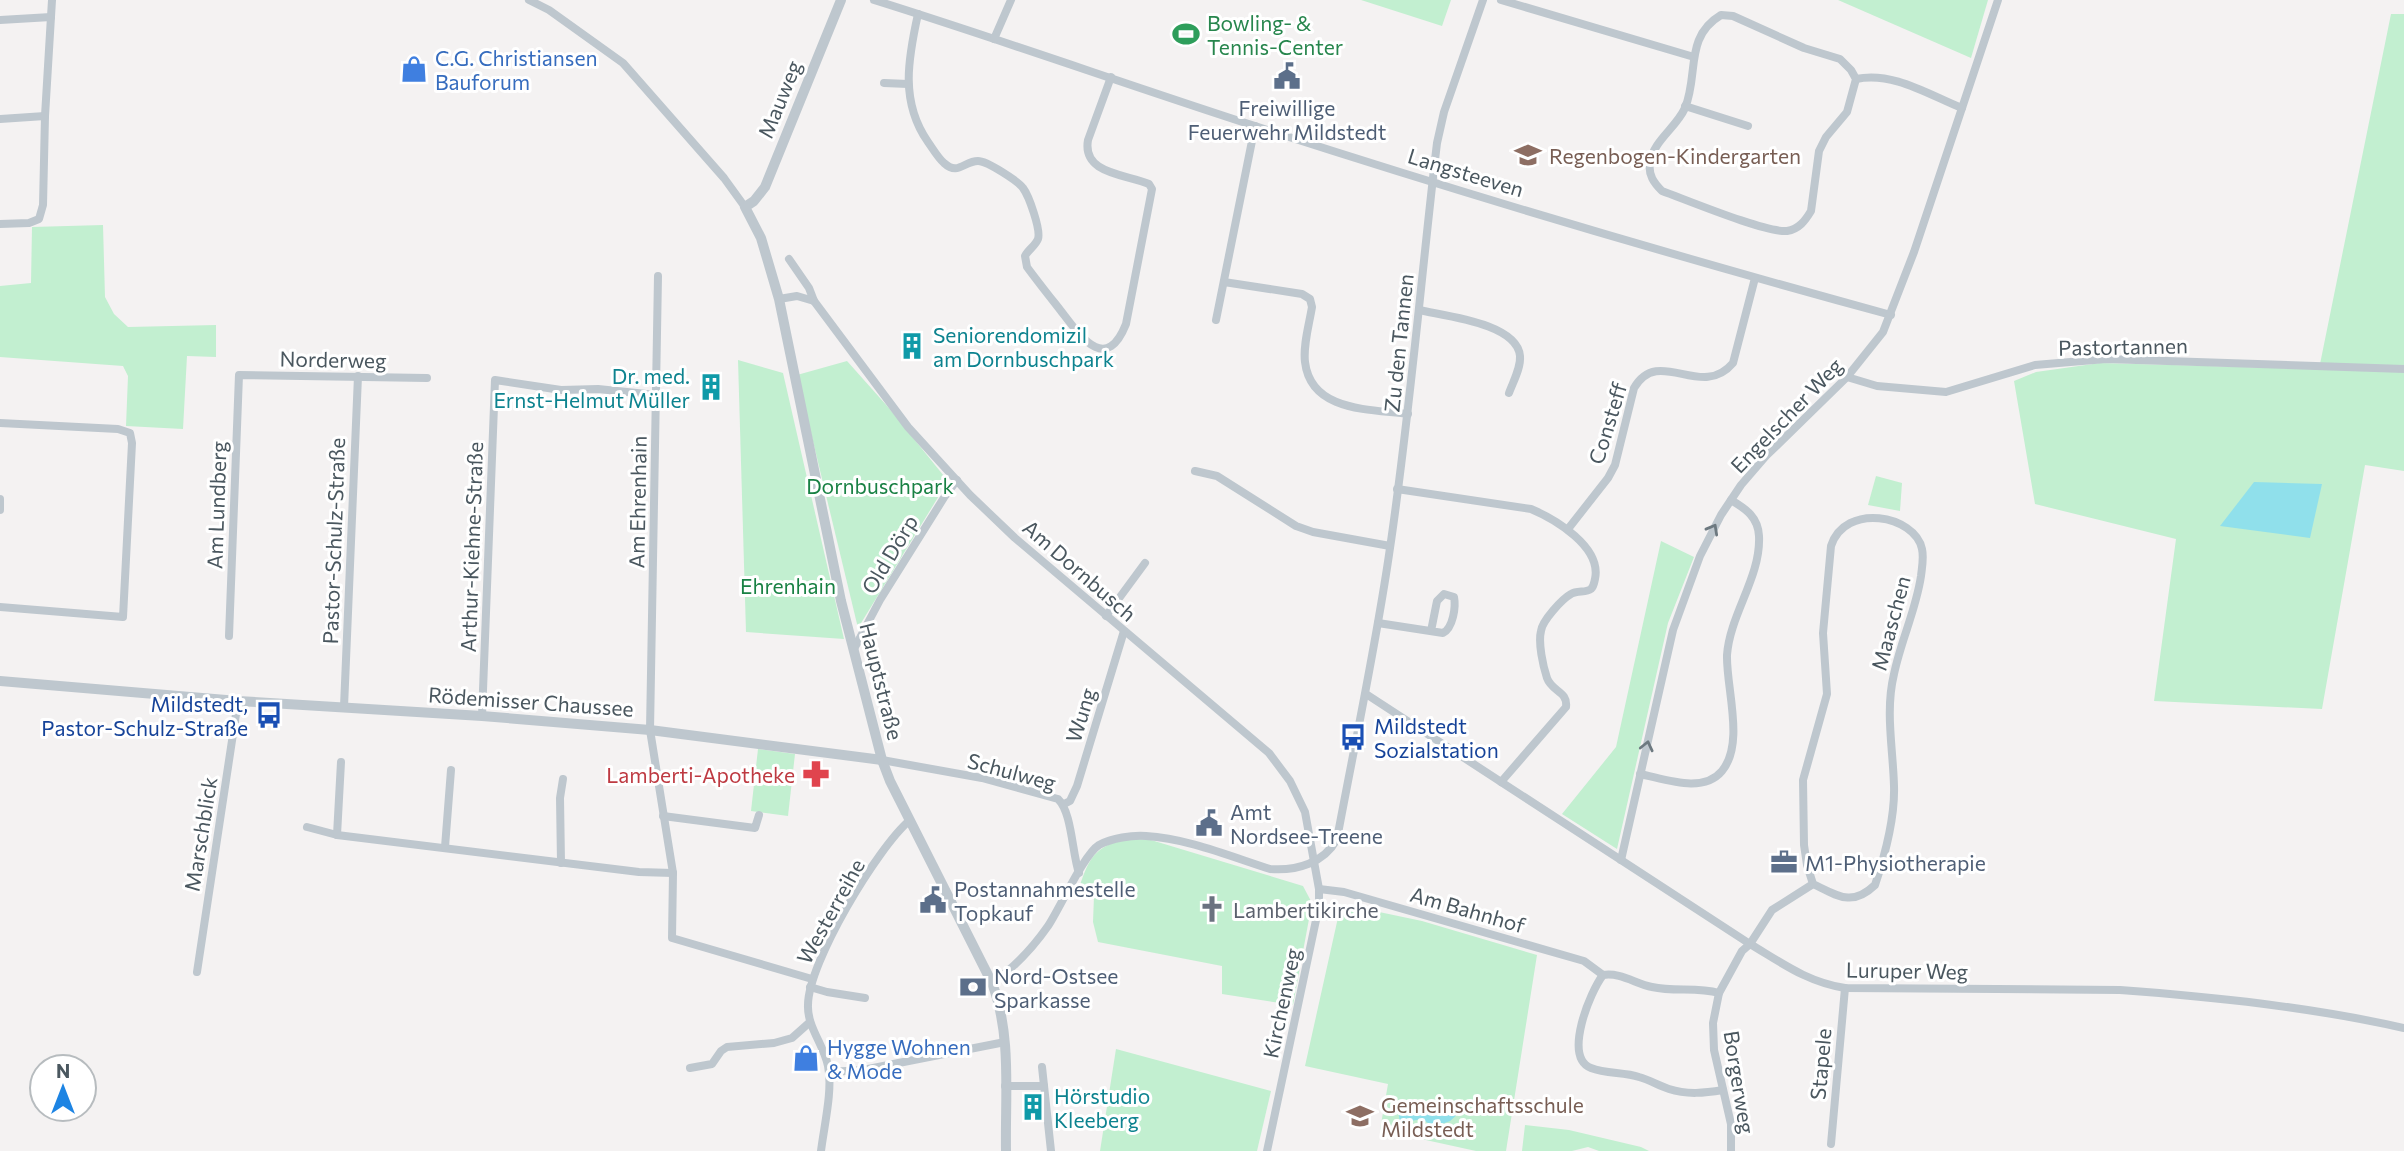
<svg xmlns="http://www.w3.org/2000/svg" width="2404" height="1151" font-family="Commissioner,sans-serif">
<rect width="100%" height="100%" fill="#f4f2f2"/>
<g fill="#c2efd0">
<path d="M1361 0H1451L1442 26Z"/>
<path d="M1838 0H1988L1971 58Z"/>
<path d="M2391 14H2404V471L2365 465 2322 709 2154 701 2176 539 2035 504 2014 381 2036 372 2100 363 2319 369Z"/>
<path d="M103 225 105 297 114 314 128 327 216 325V357L187 356 183 429 126 426 128 376 123 366 0 357V286L31 283 32 227Z"/>
<path d="M738 360 783 373 844 639 746 632Z"/>
<path d="M847 361 888 407 948 481 858 628 797 375Z"/>
<path d="M1876 476 1902 483 1900 511 1868 505Z"/>
<path d="M1661 541 1694 557 1668 623 1617 849 1562 814 1616 747Z"/>
<path d="M758 749 795 754 788 816 751 811Z"/>
<path d="M1127 838 1151 840 1303 886 1312 903 1293 1005 1222 994V966L1098 942 1093 922 1094 896 1079 888C1090 856 1094 848 1127 838Z"/>
<path d="M1341 904 1422 921 1537 955 1506 1151H1476L1380 1130 1388 1084 1305 1066Z"/>
<path d="M1116 1049 1271 1091 1257 1151H1100Z"/>
<path d="M1525 1125 1569 1130 1641 1147 1649 1151H1599L1588 1147 1572 1151H1522Z"/>
</g>
<g fill="#90e0eb">
<path d="M2254 482 2322 484 2310 538 2220 526Z"/>
<path d="M1397 1102H1449L1460 1112 1450 1121 1434 1127 1422 1119 1400 1123Z"/>
</g>
<g fill="none" stroke-linecap="round" stroke-linejoin="round">
<g stroke="#bec7ce" stroke-width="8">
<path d="M529 0 549 10 623 63 724 178 745 207"/>
<path d="M874 0C1002 40 1128 85 1255 126 1465 194 1678 257 1891 315"/>
<path d="M1501 0 1694 57"/>
<path d="M918 14C908 59 900 102 928 142 933 149 938 158 944 163 958 176 964 161 978 161 987 161 1018 181 1023 188 1029 196 1041 230 1038 239 1036 245 1028 250 1025 256L1027 267C1038 282 1050 297 1061 311 1081 337 1106 374 1126 324L1152 189 1149 184C1125 174 1082 174 1088 140L1111 77"/>
<path d="M1721 15 1733 16 1804 48 1840 59 1851 70 1856 79 1847 112 1826 137 1819 151 1811 211C1805 221 1799 229 1787 231 1766 233 1687 200 1662 191 1654 183 1648 175 1650 163 1653 141 1676 128 1685 108 1699 74 1684 37 1721 15Z"/>
<path d="M0 20 51 17"/>
<path d="M994 39 1011 0"/>
<path d="M1856 79C1893 71 1929 95 1962 108"/>
<path d="M884 83 908 84"/>
<path d="M1685 106 1748 126"/>
<path d="M0 119 45 116"/>
<path d="M0 224 29 223 39 219 43 205 45 116 52 0"/>
<path d="M789 259 809 288 814 301"/>
<path d="M658 276 650 730 673 873 672 938 812 979"/>
<path d="M1224 282 1302 294 1310 299 1312 307C1309 325 1303 345 1305 362 1311 412 1370 409 1408 414"/>
<path d="M779 299 797 296 814 301 908 427 970 495 1015 538 1269 753 1290 781 1305 812 1319 889V906L1267 1151"/>
<path d="M1419 310C1444 316 1517 323 1520 356 1521 368 1513 382 1509 393"/>
<path d="M1216 320 1255 126"/>
<path d="M1847 377 1877 386 1946 392 2035 365 2106 359 2404 369"/>
<path d="M0 423 118 429 130 433 132 443 123 617 0 607"/>
<path d="M1195 471 1217 476 1296 526 1313 532 1390 546"/>
<path d="M1397 489 1531 509C1555 519 1602 547 1595 579 1594 583 1594 586 1591 589 1586 593 1577 590 1571 594 1562 599 1542 621 1541 631 1538 643 1543 666 1547 678 1552 692 1568 691 1566 707L1501 782"/>
<path d="M0 499V510"/>
<path d="M1568 529 1608 478 1615 465 1634 388C1659 345 1701 401 1733 363L1755 278"/>
<path d="M1106 616 1145 563"/>
<path d="M1378 623 1443 633C1453 628 1456 607 1454 597L1444 594 1437 601 1431 631"/>
<path d="M229 636 239 375 427 378"/>
<path d="M854 649 880 600 945 496 957 480"/>
<path d="M1366 694 1750 944C1782 963 1807 982 1845 988L2120 990C2215 997 2310 1007 2404 1028"/>
<path d="M344 707 358 376"/>
<path d="M482 716 495 380 561 390 598 389 656 395"/>
<path d="M882 760 982 778 1058 799C1072 812 1072 853 1079 873"/>
<path d="M1640 774C1665 779 1703 794 1722 771 1745 743 1726 688 1727 655 1730 614 1761 577 1759 536 1758 517 1746 509 1731 500"/>
<path d="M1064 804 1070 801 1077 786 1124 631"/>
<path d="M663 816 755 828 759 815"/>
<path d="M307 827 337 835 639 872 673 873"/>
<path d="M337 835 341 762"/>
<path d="M445 847 451 770"/>
<path d="M1621 860 1673 630 1700 556 1721 515 1741 485 1766 456 1847 377 1883 332 1914 252 1998 0"/>
<path d="M561 863 560 798 563 779"/>
<path d="M1319 889 1344 892 1584 961 1603 975"/>
<path d="M197 972 238 701"/>
<path d="M992 983C1015 967 1032 949 1048 926 1060 908 1084 854 1099 845 1112 838 1132 835 1146 836 1186 838 1232 857 1270 869 1297 871 1324 863 1337 839 1355 742 1376 646 1390 548 1410 413 1421 278 1437 143L1444 112 1483 0"/>
<path d="M810 987 827 992 865 998"/>
<path d="M1719 993C1697 987 1674 992 1652 987 1636 984 1620 972 1603 975 1590 992 1563 1057 1591 1068 1606 1074 1624 1072 1639 1077 1650 1080 1659 1086 1669 1089 1687 1095 1705 1093 1723 1090"/>
<path d="M1042 1067 1051 1151"/>
<path d="M690 1068 712 1064 721 1051 727 1047 774 1043 792 1038 810 1022"/>
<path d="M829 1072 863 1070 1005 1042"/>
<path d="M1005 1086H1044"/>
<path d="M1831 1144 1845 988"/>
<path d="M821 1151C824 1126 833 1090 828 1066 824 1045 807 1027 808 1005 808 963 877 848 910 820"/>
<path d="M1731 1151V1124L1714 1050 1713 1023 1719 993 1742 951 1750 944 1772 910 1813 884 1807 865 1804 845 1803 780 1827 694 1823 633 1831 546C1845 502 1915 515 1922 549 1924 558 1922 567 1921 576 1916 610 1901 640 1894 674 1885 711 1893 748 1894 786 1895 818 1885 855 1875 885 1852 907 1838 896 1813 884"/>
</g>
<g stroke="#bec7ce" stroke-width="10">
<path d="M841 0 765 187 754 201 745 207 761 238 779 299 841 601 882 760 890 781 992 983C1012 1035 1005 1095 1006 1151"/>
<path d="M0 681 238 701 482 716 650 730 882 760"/>
</g>
</g>
<defs><path id="oneway-chevron" d="M-2-3.5L2.5 0L-2 3.5" fill="none" stroke-width="1.6" stroke-linecap="round" stroke-linejoin="round" transform="scale(1.75)"/></defs>
<g stroke="#6d7980">
<use href="#oneway-chevron" transform="translate(1713 529) rotate(-61)"/>
<use href="#oneway-chevron" transform="translate(1647 746) rotate(-77)"/>
</g>
<defs>
<symbol id="stadium-bare" viewBox="-9 -9 18 18"><path d="M0-5a6.5 5 0 1 0 0 10a6.5 5 0 1 0 0-10ZM-3.5-1.8h7v3.6h-7Z" fill="#2e9e5b" stroke="#fff" stroke-width="2.5" paint-order="stroke"/></symbol>
<symbol id="shop-bare" viewBox="-9 -9 18 18"><path d="M-5-2.5h2.3a2.7 3.5 0 0 1 5.4 0H5L5.5 6h-11ZM-1.5-2.5h3a1.5 2.3 0 0 0-3 0Z" fill="#3f7fe0" stroke="#fff" stroke-width="2.5" paint-order="stroke"/></symbol>
<symbol id="civic-bare" viewBox="-9 -9 18 18"><path d="M-.6-6.5H3V-4.5H.6V-3L4-1V1h2V6H-6V1h2V-1L-.6-3ZM-1.2 2.5V6h2.4V2.5Z" fill="#5c6f8a" stroke="#fff" stroke-width="2.5" paint-order="stroke"/></symbol>
<symbol id="school-bare" viewBox="-9 -9 18 18"><path d="M0-5L7-2L0 1L-7-2ZM-4 1L0 2.5L4 1V4Q0 6-4 4Z" fill="#8d6e63" stroke="#fff" stroke-width="2.5" paint-order="stroke"/></symbol>
<symbol id="building-bare" viewBox="-9 -9 18 18"><path d="M-4-6H4V6H1V3H-1V6H-4ZM-2.5-4.3h1.7v1.8h-1.7ZM.8-4.3h1.7v1.8H.8ZM-2.5-1h1.7V.8h-1.7ZM.8-1h1.7V.8H.8Z" fill="#0f9aa8" stroke="#fff" stroke-width="2.5" paint-order="stroke"/></symbol>
<symbol id="bus-bare" viewBox="-9 -9 18 18"><path d="M-5-6H5V4H4V6H2V4H-2V6H-4V4H-5ZM-3.5-4V0h7V-4ZM-3.5 1.2v1.5H-2V1.2ZM2 1.2v1.5H3.5V1.2Z" fill="#1a4fb4" stroke="#fff" stroke-width="2.5" paint-order="stroke"/></symbol>
<symbol id="pharmacy-bare" viewBox="-9 -9 18 18"><path d="M-2-6h4v4h4v4h-4v4h-4v-4h-4v-4h4Z" fill="#e0444e" stroke="#fff" stroke-width="2.5" paint-order="stroke"/></symbol>
<symbol id="office-bare" viewBox="-9 -9 18 18"><path d="M-6-3h4V-5.5h4V-3h4V5H-6ZM-1-4.5V-3h2v-1.5ZM-6 0V1H6V0Z" fill="#5c6f8a" stroke="#fff" stroke-width="2.5" paint-order="stroke"/></symbol>
<symbol id="church-bare" viewBox="-9 -9 18 18"><path d="M-1.2-6h2.4v3.5h3.3v2.4h-3.3V6h-2.4V-.1h-3.3v-2.4h3.3Z" fill="#6b7280" stroke="#fff" stroke-width="2.5" paint-order="stroke"/></symbol>
<symbol id="bank-bare" viewBox="-9 -9 18 18"><path d="M-6-4H6V4H-6ZM0-2.3a2.3 2.3 0 1 0 0 4.6a2.3 2.3 0 1 0 0-4.6Z" fill="#5c6f8a" stroke="#fff" stroke-width="2.5" paint-order="stroke"/></symbol>
</defs>
<g fill-rule="evenodd">
<use href="#stadium-bare" x="1167" y="15" width="38" height="38"/>
<use href="#shop-bare" x="395" y="50" width="38" height="38"/>
<use href="#civic-bare" x="1268" y="57" width="38" height="38"/>
<use href="#school-bare" x="1509" y="136" width="38" height="38"/>
<use href="#building-bare" x="893" y="327" width="38" height="38"/>
<use href="#building-bare" x="692" y="368" width="38" height="38"/>
<use href="#bus-bare" x="250" y="696" width="38" height="38"/>
<use href="#bus-bare" x="1334" y="718" width="38" height="38"/>
<use href="#pharmacy-bare" x="797" y="755" width="38" height="38"/>
<use href="#civic-bare" x="1190" y="804" width="38" height="38"/>
<use href="#office-bare" x="1765" y="843" width="38" height="38"/>
<use href="#civic-bare" x="914" y="881" width="38" height="38"/>
<use href="#church-bare" x="1193" y="890" width="38" height="38"/>
<use href="#bank-bare" x="954" y="968" width="38" height="38"/>
<use href="#shop-bare" x="787" y="1039" width="38" height="38"/>
<use href="#building-bare" x="1014" y="1088" width="38" height="38"/>
<use href="#school-bare" x="1341" y="1097" width="38" height="38"/>
</g>
<g text-anchor="middle" dominant-baseline="central" stroke-width="6" stroke-linejoin="round" paint-order="stroke">
<g font-size="21" fill="#27864d" stroke="#fff" text-anchor="start">
<text x="1207" y="22">Bowling- &amp;<tspan x="1207" dy="24">Tennis-Center</tspan></text>
</g>
<g font-size="21" fill="#366cbe" stroke="#fff" text-anchor="start">
<text x="435" y="57">C.G. Christiansen<tspan x="435" dy="24">Bauforum</tspan></text>
<text x="827" y="1046">Hygge Wohnen<tspan x="827" dy="24">&amp; Mode</tspan></text>
</g>
<g font-size="21" fill="#4a575f" stroke="#fff">
<text transform="translate(779 99) rotate(-68)">Mauweg</text>
<text transform="translate(1466 172) rotate(17)">Langsteeven</text>
<text transform="translate(1398 343) rotate(-84)">Zu den Tannen</text>
<text transform="translate(2123 346) rotate(-1)">Pastortannen</text>
<text transform="translate(333 359) rotate(1)">Norderweg</text>
<text transform="translate(1786 415) rotate(-46)">Engelscher Weg</text>
<text transform="translate(1607 423) rotate(-73)">Consteff</text>
<text transform="translate(637 502) rotate(-89)">Am Ehrenhain</text>
<text transform="translate(216 505) rotate(-88)">Am Lundberg</text>
<text transform="translate(333 541) rotate(-88)">Pastor-Schulz-Straße</text>
<text transform="translate(471 547) rotate(-88)">Arthur-Kiehne-Straße</text>
<text transform="translate(889 554) rotate(-59)">Old Dörp</text>
<text transform="translate(1080 570) rotate(41)">Am Dornbusch</text>
<text transform="translate(1890 623) rotate(-75)">Maaschen</text>
<text transform="translate(882 681) rotate(76)">Hauptstraße</text>
<text transform="translate(531 701) rotate(4)">Rödemisser Chaussee</text>
<text transform="translate(1080 715) rotate(-73)">Wung</text>
<text transform="translate(1012 771) rotate(15)">Schulweg</text>
<text transform="translate(200 834) rotate(-81)">Marschblick</text>
<text transform="translate(1468 909) rotate(16)">Am Bahnhof</text>
<text transform="translate(830 911) rotate(-61)">Westerreihe</text>
<text transform="translate(1907 970) rotate(1)">Luruper Weg</text>
<text transform="translate(1281 1003) rotate(-78)">Kirchenweg</text>
<text transform="translate(1820 1064) rotate(-85)">Stapele</text>
<text transform="translate(1740 1082) rotate(81)">Borgerweg</text>
</g>
<g font-size="21" fill="#4e5e75" stroke="#fff" text-anchor="start">
<text x="1287" y="107" text-anchor="middle">Freiwillige<tspan x="1287" dy="24">Feuerwehr Mildstedt</tspan></text>
<text x="1230" y="811">Amt<tspan x="1230" dy="24">Nordsee-Treene</tspan></text>
<text x="1805" y="862">M1-Physiotherapie</text>
<text x="954" y="888">Postannahmestelle<tspan x="954" dy="24">Topkauf</tspan></text>
<text x="994" y="975">Nord-Ostsee<tspan x="994" dy="24">Sparkasse</tspan></text>
</g>
<g font-size="21" fill="#785e54" stroke="#fff" text-anchor="start">
<text x="1549" y="155">Regenbogen-Kindergarten</text>
<text x="1381" y="1104">Gemeinschaftsschule<tspan x="1381" dy="24">Mildstedt</tspan></text>
</g>
<g font-size="21" fill="#0d838f" stroke="#fff" text-anchor="start">
<text x="933" y="334">Seniorendomizil<tspan x="933" dy="24">am Dornbuschpark</tspan></text>
<text x="690" y="375" text-anchor="end">Dr. med.<tspan x="690" dy="24">Ernst-Helmut Müller</tspan></text>
<text x="1054" y="1095">Hörstudio<tspan x="1054" dy="24">Kleeberg</tspan></text>
</g>
<g font-size="21" fill="#198144" stroke="#fff">
<text x="880" y="485">Dornbuschpark</text>
<text x="788" y="585">Ehrenhain</text>
</g>
<g font-size="21" fill="#164399" stroke="#fff" text-anchor="end">
<text x="248" y="703">Mildstedt,<tspan x="248" dy="24">Pastor-Schulz-Straße</tspan></text>
<text x="1374" y="725" text-anchor="start">Mildstedt<tspan x="1374" dy="24">Sozialstation</tspan></text>
</g>
<g font-size="21" fill="#be3a42" stroke="#fff" text-anchor="end">
<text x="795" y="774">Lamberti-Apotheke</text>
</g>
<g font-size="21" fill="#5b616d" stroke="#fff" text-anchor="start">
<text x="1233" y="909">Lambertikirche</text>
</g>
</g>
<g transform="translate(63 1088)"><circle r="33" fill="#ffffff" stroke="#b7bcbf" stroke-width="2"/>
<path d="M0-5L12 26L0 18L-12 26Z" fill="#1d84e3"/>
<text y="-10" font-size="19" font-weight="bold" text-anchor="middle" fill="#4a575f">N</text>
</g>
</svg>
